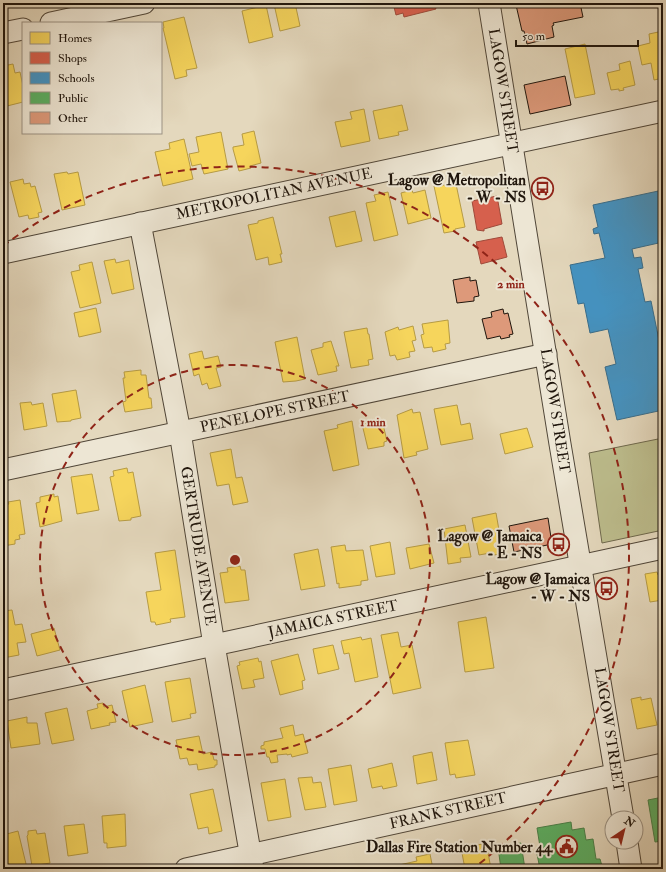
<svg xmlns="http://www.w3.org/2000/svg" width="666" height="872" font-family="'IM FELL Double Pica',serif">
<rect width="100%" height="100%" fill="#e4d8bd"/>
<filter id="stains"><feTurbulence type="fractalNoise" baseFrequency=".005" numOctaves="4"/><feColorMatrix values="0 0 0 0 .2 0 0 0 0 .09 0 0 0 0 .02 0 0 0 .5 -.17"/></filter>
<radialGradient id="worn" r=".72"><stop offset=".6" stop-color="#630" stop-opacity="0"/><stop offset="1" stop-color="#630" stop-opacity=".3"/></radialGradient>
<path fill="#bcbc8c" stroke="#6e684c" d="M663 438V530L602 543 589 453Z"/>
<g fill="#f6d55c" stroke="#b69b44">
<path d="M278 3H295L300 26 280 31 274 4Z"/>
<path d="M266 5 273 37 249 43 242 11Z"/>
<path d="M184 17 197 68 186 70 187 76 175 79 163 28H164L163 22Z"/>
<path d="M663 31V78L654 80 651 63 642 65 638 46 650 43 649 34Z"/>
<path d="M585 44 595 94 575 98 565 49Z"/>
<path d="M630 61 635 85 623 88 624 90 619 91V89L611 90 607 73 620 70 619 64Z"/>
<path d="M13 64 15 73 20 72 23 86V102L3 107V66Z"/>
<path d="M402 105 408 130 398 132 399 135 379 139 373 111Z"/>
<path d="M364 109 370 141 341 147 335 122 352 119 350 112Z"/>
<path d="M254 131 261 163 250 166 251 168 239 171 233 149V147L244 145 242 134Z"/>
<path d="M221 132 228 169 204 174 201 164 192 166 189 154 199 152 196 137Z"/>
<path d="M184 139 193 179 163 186 155 152 170 149 169 143Z"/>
<path d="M67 172 68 174 78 172 85 205 62 210 54 174Z"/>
<path d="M23 179 24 184 30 183 31 187 35 186 42 212 38 213 39 217 29 219 28 215 19 217 10 182Z"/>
<path d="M456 184 465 227 455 229V231L444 233 434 186Z"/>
<path d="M412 190 413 193 425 190 431 218 408 224 401 193Z"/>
<path d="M388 192 398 235 374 241 366 203 376 201 374 195Z"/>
<path d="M355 211 362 241 336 247 329 217Z"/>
<path d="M273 217 282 254H280L282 262 269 265 268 257 256 260 248 225 258 223V221Z"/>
<path d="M115 259 116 263 129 260 134 289 112 294 104 261Z"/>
<path d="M92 262 101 303 80 308 71 272 80 270 79 265Z"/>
<path d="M96 308 101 332 79 337 74 313Z"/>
<path d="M448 320 450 343 445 344 446 349 433 352 432 347 424 348 421 335 424 334 422 324Z"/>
<path d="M413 326 416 340 412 341 415 351 409 352 410 357 397 360 395 355 390 356 385 332 398 327 399 330Z"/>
<path d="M367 328 368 334H369L373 359 368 360 369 365 351 368 344 332Z"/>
<path d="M297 337 305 379 296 381 283 382 275 342Z"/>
<path d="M331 341 339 366H336L337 371 318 375 311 350 323 347V343Z"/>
<path d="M202 351 204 359 218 356 221 367 216 368 221 386 209 389 207 383 202 385 199 374 194 376 189 354Z"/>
<path d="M141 370V375H146L149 398H151L152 408 125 412 123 402 126 401 123 378H125L124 372Z"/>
<path d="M76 390 81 418 71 420V421L57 422 52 394Z"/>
<path d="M31 402 32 405 43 403 47 426 24 430 20 403Z"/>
<path d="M457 405 461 425 470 423 473 439 441 445 434 409Z"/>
<path d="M412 409 413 413 420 412 428 449 416 452 417 455 404 458 397 415Z"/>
<path d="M382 420 387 441 384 442V446L368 449 362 424Z"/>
<path d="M352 421 359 465 333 471 324 431 338 428 337 425Z"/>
<path d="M527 428 533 447 505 454 500 434Z"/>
<path d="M231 449 236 478 242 477 248 502 233 505 229 484 217 486 210 453Z"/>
<path d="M127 468 128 473 133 472 141 516 131 518V520L119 521 110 477 114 476 113 471Z"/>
<path d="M92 474 99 510 77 514 71 477Z"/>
<path d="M54 494V497L58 496 62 521 40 527 36 503 40 502V497Z"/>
<path d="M20 500 25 534 19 535 20 539 15 540V544L3 546V505L9 504 8 502Z"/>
<path d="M496 513 503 553 490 556V553L479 555 472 518Z"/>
<path d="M465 525 471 557 460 558 461 562 448 564 444 529Z"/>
<path d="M390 542 395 574 376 577 370 546Z"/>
<path d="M429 544 434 563 410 569 406 548Z"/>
<path d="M345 545 346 551 363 550 368 580 361 581V585L339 588V583L337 584 331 547Z"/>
<path d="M318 549 325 586 301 590 294 554Z"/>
<path d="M175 550 185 617 170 619 171 622 156 625 155 622H151L146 592 161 590 155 553Z"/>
<path d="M240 566 241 570H245L249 600 225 603 220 573 228 572 227 568Z"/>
<path d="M657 572 658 575 663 574V600L650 602 645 574Z"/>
<path d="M12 610 15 625 22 624 26 642 17 643 19 655 3 658V611Z"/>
<path d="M486 617 494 668 465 672 458 622Z"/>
<path d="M54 628 60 650 37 656 31 634Z"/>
<path d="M398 632 401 647 412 645 421 688 393 694 381 635Z"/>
<path d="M361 637 362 640 371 638 378 677 355 682 349 653 344 654 341 641Z"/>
<path d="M333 645 339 669 318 674 313 649Z"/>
<path d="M298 654 305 680 302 681 303 689 280 695 271 661Z"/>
<path d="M258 658 259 662 261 661 264 678 253 680 255 687 242 689 237 666 240 665 239 662Z"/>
<path d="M190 678 196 713 190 714 191 718 172 722 165 682Z"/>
<path d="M145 685 153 722 130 727 122 691Z"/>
<path d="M641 697V700L651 698 657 725 637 729 631 699Z"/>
<path d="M103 703 104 707 112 705 116 722 109 723 110 725 91 729 87 711 98 708 97 704Z"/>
<path d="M67 708 74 740 52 744 45 713Z"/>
<path d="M27 717V723H37L40 744 11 748 7 721Z"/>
<path d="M293 725 295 736 303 734 308 753 292 757 291 754 287 755V754L277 755 278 762 271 763 269 757H267L265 749H261V746L264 745V742L283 738 280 728Z"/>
<path d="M199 736 203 754 212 752 214 760H217V765H215V767L198 770 197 764 189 765 187 758 180 759 176 740Z"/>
<path d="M3 737 8 762H5V768L3 769Z"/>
<path d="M468 740 475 775 456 778 455 774 450 775 445 743Z"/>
<path d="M432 752 437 780 417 784 413 756Z"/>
<path d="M392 763 397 786 383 789 382 786 372 788 368 769Z"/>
<path d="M351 765 357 801 334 805 328 769Z"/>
<path d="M312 777 313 783 321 782 326 807 305 810 298 778Z"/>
<path d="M285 779 291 817 268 821 261 783Z"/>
<path d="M213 789 222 831 209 834 208 827 198 829 190 794Z"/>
<path d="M125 814 126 846 107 848V843H104L102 816Z"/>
<path d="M84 824 88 853 68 856 64 826Z"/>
<path d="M36 830 37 834 45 833 50 863 32 866 27 836 28 835V831Z"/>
<path d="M18 831 27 868 23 869H3V835Z"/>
<path d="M482 844V848L487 847 491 869H465L462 853 465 852 464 848Z"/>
<path d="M430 854 433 869H400L399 865 417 861 416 857Z"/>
</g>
<g fill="#d6604d" stroke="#9f4a3a">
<path d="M393 3H434L436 9 404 17 403 13 396 15Z"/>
<path d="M497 196 502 224 484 229V231L477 230 472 201Z"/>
<path d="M502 237 507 257 481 264 476 242Z"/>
</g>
<path fill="#4393c3" stroke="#386d8c" d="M663 190V242L632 249 634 258 641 257 643 268 638 269 645 302 651 301 663 360V410L617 420 605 367 616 364 608 329 590 333 584 303 578 304 570 265 605 258 599 233 594 234 593 229 598 227 593 205Z"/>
<g fill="#5aae61" stroke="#488048">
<path d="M663 797V843V841L655 842 648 800Z"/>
<path d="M571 822 572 830 584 828 586 840 593 839 596 859H600L602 866 597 867 598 869H540L537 854 541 853 537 828Z"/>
<path d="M521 843 525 869H501L498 847Z"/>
</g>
<g fill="#dd997a" stroke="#1f150c">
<path d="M527 3H580L583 17 553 23 554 25 552 26 554 37 527 44 524 31H522L516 5Z"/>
<path d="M565 76 571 105 530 114 524 85Z"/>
<path d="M470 277V281L476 280 479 296 474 297V301L457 303 453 280Z"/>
<path d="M503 309 504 314 508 313 513 334 509 335 510 337 501 339 500 336 487 339 482 319 492 317 491 312Z"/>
<path d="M548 518 552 544 514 552 509 526Z"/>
</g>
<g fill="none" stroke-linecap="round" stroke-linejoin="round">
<defs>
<g id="minor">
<path d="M489 3 560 444 623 818"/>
<path d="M51 23 144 3"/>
<path d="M3 33 23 29"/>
<path d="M140 223 180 432 214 645 253 869"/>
<path d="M3 253 663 111"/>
<path d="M3 470 546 354"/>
<path d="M3 690 214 645 663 548"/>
<path d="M627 842 631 869"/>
<path d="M186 869 663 764"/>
</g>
</defs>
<use href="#minor" stroke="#504638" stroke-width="23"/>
<use href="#minor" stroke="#ede6d4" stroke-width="21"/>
</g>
<g fill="none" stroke="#8f2418" stroke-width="2" stroke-dasharray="7 5">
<circle cx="235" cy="560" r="195"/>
<path d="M3 246A390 390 0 0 1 475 867"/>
</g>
<defs>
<symbol id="bus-ring" viewBox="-11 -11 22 22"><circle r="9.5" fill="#ede6d4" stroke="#8f2418" stroke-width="1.5"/><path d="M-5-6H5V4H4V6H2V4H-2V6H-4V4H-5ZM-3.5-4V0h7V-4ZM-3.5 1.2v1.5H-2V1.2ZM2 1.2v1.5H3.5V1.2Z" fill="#8f2418"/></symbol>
<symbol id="civic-ring" viewBox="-11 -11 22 22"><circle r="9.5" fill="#ede6d4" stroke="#8f2418" stroke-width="1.5"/><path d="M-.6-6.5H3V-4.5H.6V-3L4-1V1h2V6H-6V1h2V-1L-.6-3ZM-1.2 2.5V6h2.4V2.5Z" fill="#8f2418"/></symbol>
</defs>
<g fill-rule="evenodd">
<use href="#bus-ring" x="530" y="176" width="25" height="25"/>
<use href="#bus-ring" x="546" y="532" width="25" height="25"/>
<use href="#bus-ring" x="594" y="576" width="25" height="25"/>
<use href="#civic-ring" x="554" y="834" width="25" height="25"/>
</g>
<g text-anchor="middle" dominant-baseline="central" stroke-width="4" stroke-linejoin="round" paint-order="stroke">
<g font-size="15" fill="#1f150c" stroke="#ede6d4">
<text transform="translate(503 91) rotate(81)">LAGOW STREET</text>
<text transform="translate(274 194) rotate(-12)">METROPOLITAN AVENUE</text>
<text transform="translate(555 411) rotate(81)">LAGOW STREET</text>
<text transform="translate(275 412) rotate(-12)">PENELOPE STREET</text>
<text transform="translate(198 546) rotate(81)">GERTRUDE AVENUE</text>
<text transform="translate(333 619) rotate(-12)">JAMAICA STREET</text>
<text transform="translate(609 730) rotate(81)">LAGOW STREET</text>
<text transform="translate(448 811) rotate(-13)">FRANK STREET</text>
</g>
<g font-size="15" font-weight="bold" fill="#1f150c" stroke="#ede6d4" text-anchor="end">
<text x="526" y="180">Lagow @ Metropolitan<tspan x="526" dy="17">- W - NS</tspan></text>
<text x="542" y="536">Lagow @ Jamaica<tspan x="542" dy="17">- E - NS</tspan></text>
<text x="590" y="579">Lagow @ Jamaica<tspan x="590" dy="17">- W - NS</tspan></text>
<text x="552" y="847">Dallas Fire Station Number 44</text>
</g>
</g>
<circle cx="235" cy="560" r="6" fill="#8f2418" stroke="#ede6d4" stroke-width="2"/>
<g font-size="12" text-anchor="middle" font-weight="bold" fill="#8f2418" stroke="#ede6d4" stroke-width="4" stroke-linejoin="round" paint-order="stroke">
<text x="511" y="288">2 min</text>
<text x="373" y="426">1 min</text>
</g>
<rect width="666" height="872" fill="none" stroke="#e4d8bd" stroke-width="16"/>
<rect x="4" y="4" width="658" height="864" fill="none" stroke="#1f150c" stroke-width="2"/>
<rect x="8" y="8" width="650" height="856" fill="none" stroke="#1f150c"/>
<rect x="22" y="22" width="140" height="112" fill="#ede6d4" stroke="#9b9284"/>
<rect x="30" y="32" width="20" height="12" fill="#f6d55c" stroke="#9b9284"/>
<text x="58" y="42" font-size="12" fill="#1f150c">Homes</text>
<rect x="30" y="52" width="20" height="12" fill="#d6604d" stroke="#9b9284"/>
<text x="58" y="62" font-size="12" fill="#1f150c">Shops</text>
<rect x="30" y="72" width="20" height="12" fill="#4393c3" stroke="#9b9284"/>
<text x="58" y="82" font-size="12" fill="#1f150c">Schools</text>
<rect x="30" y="92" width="20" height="12" fill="#5aae61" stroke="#9b9284"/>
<text x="58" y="102" font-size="12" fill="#1f150c">Public</text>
<rect x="30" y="112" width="20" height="12" fill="#dd997a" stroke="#9b9284"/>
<text x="58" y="122" font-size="12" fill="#1f150c">Other</text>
<g transform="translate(624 830) rotate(35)"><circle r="19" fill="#ede6d4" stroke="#9b9284"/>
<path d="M0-3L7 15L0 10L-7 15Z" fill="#8f2418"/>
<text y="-6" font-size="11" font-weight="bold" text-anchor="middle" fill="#1f150c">N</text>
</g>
<path d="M516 40v6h122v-6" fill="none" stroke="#1f150c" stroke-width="2"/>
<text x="522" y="40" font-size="12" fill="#1f150c" stroke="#ede6d4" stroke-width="3" paint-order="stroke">50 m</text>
<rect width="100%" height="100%" filter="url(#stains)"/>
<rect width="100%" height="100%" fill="url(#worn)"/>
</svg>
